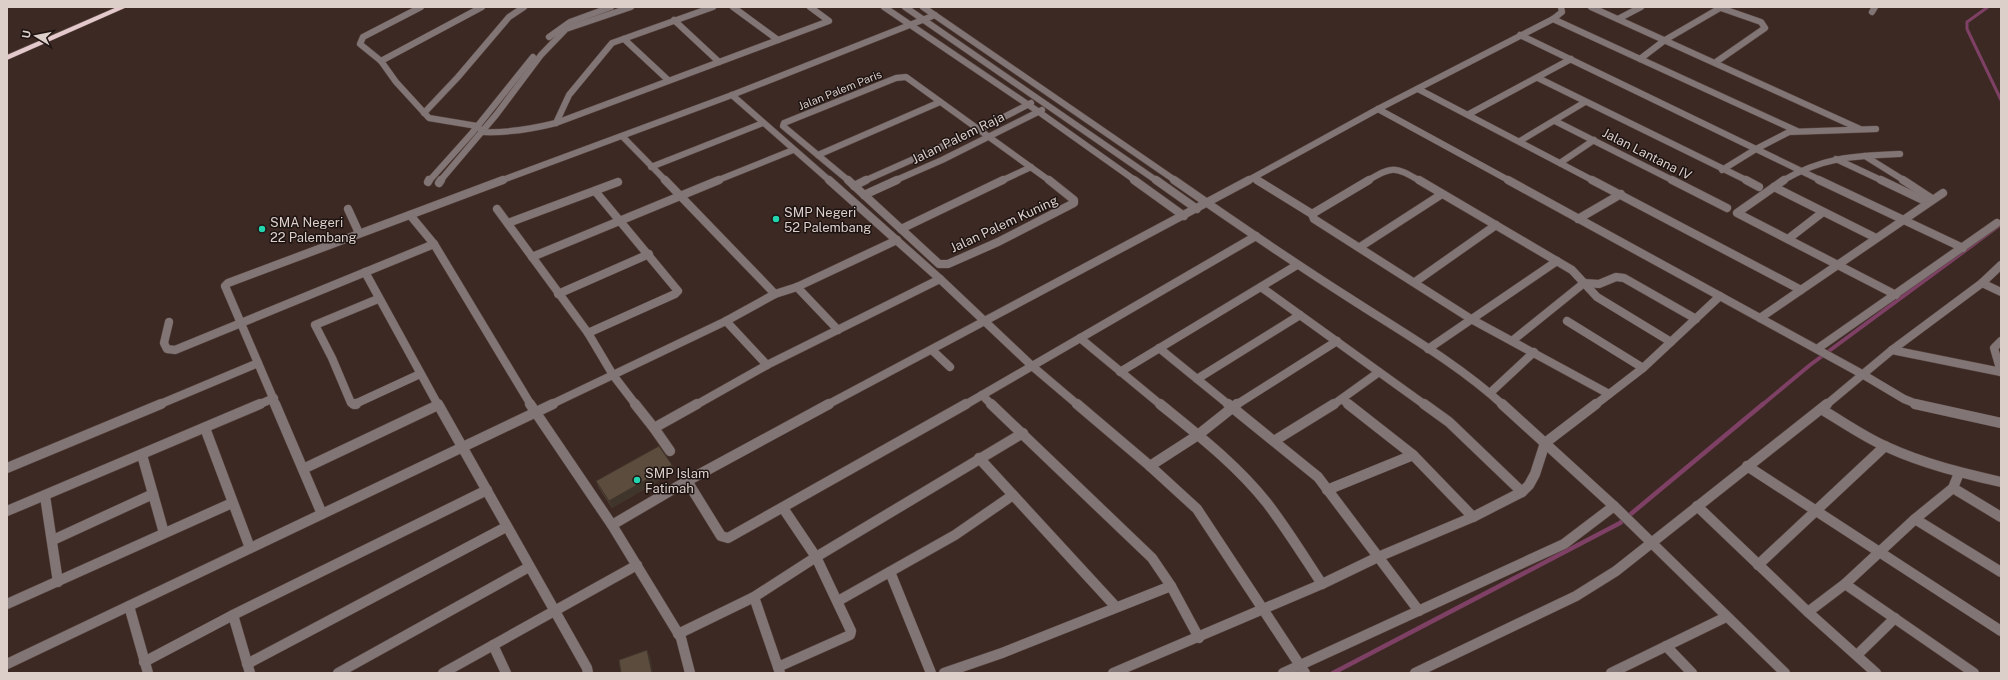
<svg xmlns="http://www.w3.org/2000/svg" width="2008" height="680" font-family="'Public Sans',sans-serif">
<rect width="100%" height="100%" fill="#3d2923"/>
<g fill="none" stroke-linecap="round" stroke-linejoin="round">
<path stroke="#7e4165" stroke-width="3" d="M1988 7 1967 22V29L2001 100"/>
<path stroke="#7e4165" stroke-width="4" d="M1762 405 1810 365 2001 224"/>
<path stroke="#7e4165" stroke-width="4.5" d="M1333 673 1620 523 1763 404"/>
<defs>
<g id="minor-far2">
<path d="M421 7 363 37 360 44 381 61 396 82 429 118 477 126 483 132C508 133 532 129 556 123L829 21 810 7"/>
<path d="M733 7 778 40"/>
<path d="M884 7 1039 112 1136 181"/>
<path d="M905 7 1157 181"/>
<path d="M923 7 1176 181"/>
<path d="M1591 7 1860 129"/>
<path d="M1872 12 1875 7"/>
<path d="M1553 19 1797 131"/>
<path d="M1618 19 1641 7"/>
<path d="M674 20 719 62"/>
<path d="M1520 35 1822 181"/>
<path d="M549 37 570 22 611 7"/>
<path d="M624 39 668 80"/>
<path d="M1640 59 1665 40 1720 8"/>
<path d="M381 61 482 7"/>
<path d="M1716 62 1765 28 1761 22 1718 7"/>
<path d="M1538 78 1748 181"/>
<path d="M1418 89 1594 181"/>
<path d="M732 95 830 181"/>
<path d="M1378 109 1510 181"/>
<path d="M424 113 458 77 509 17 524 7"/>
<path d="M1469 114 1571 59"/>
<path d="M1555 121 1674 181"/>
<path d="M556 123 569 95 612 43 713 7"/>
<path d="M623 137 666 181"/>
<path d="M1520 141 1585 102"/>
<path d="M818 155 940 102"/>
<path d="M1865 156 1905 181"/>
<path d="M1836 159 1883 181"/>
<path d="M1560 163 1594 140"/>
<path d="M651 167 763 123"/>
<path d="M1722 170 1756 149 1789 132 1876 129"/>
<path d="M1253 178 1259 181"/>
<path d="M429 181 472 133 533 57"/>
<path d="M440 181 496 115 541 55 566 29 631 7"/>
<path d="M500 181 732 95 935 15"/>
<path d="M716 181 793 150"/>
<path d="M849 181 783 126 784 123 896 78 906 77 1050 181"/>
<path d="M864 181 979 130 1031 103"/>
<path d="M894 181 942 160 1042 110"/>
<path d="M1001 181 1031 167"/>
<path d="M1247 181 1378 109 1553 19 1562 12 1561 7"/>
<path d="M1367 181C1393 166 1394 166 1420 181"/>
<path d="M1782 181C1823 157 1853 156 1900 154"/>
</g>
<g id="minor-far1">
<path d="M665 180 775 294"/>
<path d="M829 180 940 279 1032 366 1078 405"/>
<path d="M848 180 939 264H948L998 242 1074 203V200L1049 180"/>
<path d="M1134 180 1184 216"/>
<path d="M1156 180 1197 209"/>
<path d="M1174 180C1233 221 1291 261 1351 299 1402 332 1458 364 1503 405"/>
<path d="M1257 180 1312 214"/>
<path d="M1369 180 1312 214 1314 219 1471 319 1609 394"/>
<path d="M1419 180 1572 270 1597 297 1671 342"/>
<path d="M1508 180 1862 374 1904 399 1919 405"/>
<path d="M1592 180 1801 290"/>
<path d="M1672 180 1727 208"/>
<path d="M1746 180 1759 187"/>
<path d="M1784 180 1737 213 1896 295"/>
<path d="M1819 180 1963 248"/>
<path d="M1881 180 1927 202"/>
<path d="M1903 180 1932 199"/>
<path d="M428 182 429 180"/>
<path d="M439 183 441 180"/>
<path d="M854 186 866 180"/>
<path d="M1774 187 1876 238"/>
<path d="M864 195 897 180"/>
<path d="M348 209 359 233"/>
<path d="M497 209 588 333 613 375 636 405"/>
<path d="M410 215 434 244 531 405"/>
<path d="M1578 219 1621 194"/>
<path d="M508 223 618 182"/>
<path d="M901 229 1003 180"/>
<path d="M1788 239 1823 212"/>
<path d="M1360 247 1442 194"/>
<path d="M532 257 719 180"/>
<path d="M365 272 438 405"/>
<path d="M1415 282 1496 225"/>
<path d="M1982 283 2001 292"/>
<path d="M797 287 838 330"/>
<path d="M1261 287 1425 405"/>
<path d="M558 294 649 254"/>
<path d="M378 299 315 325 332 358 351 403 355 404 420 374"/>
<path d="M1760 318 1943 193"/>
<path d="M726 321 767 365"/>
<path d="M1567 321 1643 368"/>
<path d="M169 322 164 343 167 349 175 350 434 244"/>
<path d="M588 333 675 294 678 291 595 191"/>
<path d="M1080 338 1161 405"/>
<path d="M1512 341 1584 283 1599 284 1616 277 1624 278 1696 319"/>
<path d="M2001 341 1994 348 2001 372"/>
<path d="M1159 348 1229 405"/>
<path d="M1428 349 1557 261"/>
<path d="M1817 349 1997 223"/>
<path d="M932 350 950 367"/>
<path d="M1892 350 2001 372"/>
<path d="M1120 372 1297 265"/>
<path d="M1197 379 1300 315"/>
<path d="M1490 393 1534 352"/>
<path d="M982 395 992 405"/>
<path d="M1342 399 1349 405"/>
<path d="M158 405 258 363"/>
<path d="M258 405 274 398"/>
<path d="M276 405 225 286 228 283 503 180"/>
<path d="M550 405 726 321 775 294 797 287 897 240"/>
<path d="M696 405 767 365 940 279"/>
<path d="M827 405 1249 180"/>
<path d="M965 405 1256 236"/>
<path d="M1236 405 1337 341"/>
<path d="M1333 405 1379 372"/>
<path d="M1595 405 1643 368 1720 296"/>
<path d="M1826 405 1892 350 1982 283 2001 265"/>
</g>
<g id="minor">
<path d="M275 404 322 514"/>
<path d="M354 404H356"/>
<path d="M438 404 587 668 588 673"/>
<path d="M530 404 612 525 681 638 690 673"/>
<path d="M635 404 654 428 697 404"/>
<path d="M991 404 1152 558 1171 586 1199 638"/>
<path d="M1077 404 1150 466 1197 509 1305 673"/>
<path d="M1160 404C1197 434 1237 465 1267 503 1287 529 1304 557 1322 584"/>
<path d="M1228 404 1318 477 1419 611"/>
<path d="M1348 404 1413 455 1473 517"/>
<path d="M1424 404 1449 422 1522 492"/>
<path d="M1502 404 1616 508 1785 673"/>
<path d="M1915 404 2001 423"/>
<path d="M1821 409C1843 422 1864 437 1887 447 1924 464 1962 473 2001 482"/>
<path d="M205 428 250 548"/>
<path d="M654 428 670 451"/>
<path d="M1274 441 1334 404"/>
<path d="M142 455 164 533"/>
<path d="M979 458 1116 607"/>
<path d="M1150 466 1198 435 1237 404"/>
<path d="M1747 466 2001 631"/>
<path d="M7 468 161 404"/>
<path d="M303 469 438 405"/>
<path d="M687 481 721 536 728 538 966 404"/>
<path d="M1953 488 2001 517"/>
<path d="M1327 490 1413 455"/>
<path d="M45 496 58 582"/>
<path d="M1697 506 1808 612 1876 673"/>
<path d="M7 511 260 404"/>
<path d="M1915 519 2001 572"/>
<path d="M612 525 687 481 829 404"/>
<path d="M53 540 153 494"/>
<path d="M1758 565 1885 446"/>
<path d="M890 572 931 673"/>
<path d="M1845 584 1974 673"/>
<path d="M754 597 780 673"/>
<path d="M838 601 955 535 1013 495"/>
<path d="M7 604 232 503"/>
<path d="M129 606 148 673"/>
<path d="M1808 612 1845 584 1915 519 1953 488 1959 473"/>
<path d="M233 615 250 673"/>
<path d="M678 634 754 597 816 557 1023 433"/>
<path d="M493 645 506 673"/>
<path d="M1666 646 1692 673"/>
<path d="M1857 655 1895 618"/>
<path d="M144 662 233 615 487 490"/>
<path d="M7 664 553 404"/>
<path d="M247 664 506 527"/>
<path d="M778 667 850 635 851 631 816 557 783 508"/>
<path d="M338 673 529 567"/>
<path d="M443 673 637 565"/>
<path d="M944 673 1002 653 1171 586"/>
<path d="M1113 673 1322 584 1378 557 1473 517 1522 492 1529 485 1535 474 1545 443 1596 404"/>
<path d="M1283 673 1564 544 1614 506"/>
<path d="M1415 673 1576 596 1616 571 1827 404"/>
<path d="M1611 673 1726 617"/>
</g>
<path id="trunk" d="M117 7H127L7 60V55Z"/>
</defs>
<use href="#minor-far2" stroke="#5a4741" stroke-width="7"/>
<use href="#minor-far1" stroke="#5a4741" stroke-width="9"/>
<use href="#minor" stroke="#5a4741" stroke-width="11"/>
<use href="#trunk" stroke="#5a4741" stroke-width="1"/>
<use href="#minor-far2" stroke="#817576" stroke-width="6"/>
<use href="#minor-far1" stroke="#817576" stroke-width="8"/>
<use href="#minor" stroke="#817576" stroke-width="10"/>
<use href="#trunk" fill="#e4c9cc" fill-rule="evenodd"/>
</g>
<path fill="#4f4134" d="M672 465 674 472 612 508 599 488 596 481Z"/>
<g fill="#40352b">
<path d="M672 465 674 472 612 508 609 501Z"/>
<path d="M647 650 650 657 653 673H652Z"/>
</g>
<g fill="#5c4c3d" stroke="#40352b">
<path d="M659 446 672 465 609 501 596 481Z"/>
<path d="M647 650 652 673H621L619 660Z"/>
</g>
<g fill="#23d5af" stroke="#1d1412" stroke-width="1.5">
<circle cx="776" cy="219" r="4"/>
<circle cx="262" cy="229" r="4"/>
<circle cx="637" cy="480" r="4"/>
</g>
<g text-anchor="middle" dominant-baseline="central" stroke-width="3" stroke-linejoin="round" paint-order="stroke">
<g font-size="11" fill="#dccfca" stroke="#1d1412">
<text transform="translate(840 90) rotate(-22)">Jalan Palem Paris</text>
</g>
<g font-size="13" fill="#dccfca" stroke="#1d1412">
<text transform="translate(958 138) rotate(-26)">Jalan Palem Raja</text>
<text transform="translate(1647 154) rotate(27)">Jalan Lantana IV</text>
<text transform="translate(1004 224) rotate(-25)">Jalan Palem Kuning</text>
</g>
<g font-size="13" fill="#dccfca" stroke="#1d1412" text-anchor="start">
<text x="784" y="212">SMP Negeri<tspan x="784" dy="15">52 Palembang</tspan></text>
<text x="270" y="222">SMA Negeri<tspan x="270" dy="15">22 Palembang</tspan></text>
<text x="645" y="473">SMP Islam<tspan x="645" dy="15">Fatimah</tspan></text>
</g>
</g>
<rect width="2008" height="680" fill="none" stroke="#dccfca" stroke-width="16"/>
<g transform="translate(36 36) rotate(280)" stroke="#1d1412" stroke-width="3" paint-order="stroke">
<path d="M0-3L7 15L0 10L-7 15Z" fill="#dccfca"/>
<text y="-6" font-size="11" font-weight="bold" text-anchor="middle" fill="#dccfca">U</text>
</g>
</svg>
